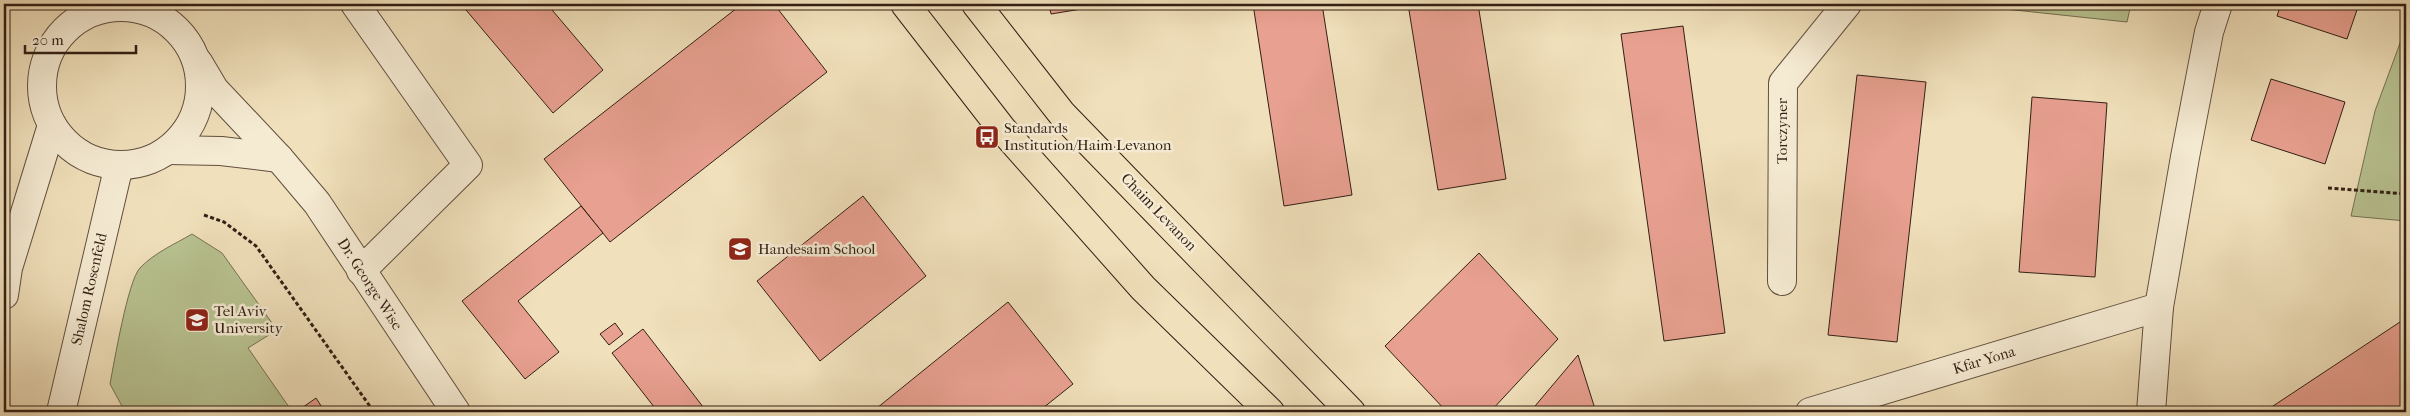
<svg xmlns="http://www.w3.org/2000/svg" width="2410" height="416" font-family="'IM FELL French Canon',serif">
<rect width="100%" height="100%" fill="#f0e0bb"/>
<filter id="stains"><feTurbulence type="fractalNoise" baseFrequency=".004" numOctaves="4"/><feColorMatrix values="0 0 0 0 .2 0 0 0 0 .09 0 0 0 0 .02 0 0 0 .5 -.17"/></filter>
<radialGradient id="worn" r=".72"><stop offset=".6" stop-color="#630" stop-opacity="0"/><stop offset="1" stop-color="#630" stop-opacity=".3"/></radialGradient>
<g fill="#b8c291" stroke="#757052">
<path d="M2005 4H2131L2127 22 2005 9Z"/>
<path d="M2406 27V221L2351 216 2375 111Z"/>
<path d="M192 234 222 253 277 330 248 348 289 407 282 412H129L122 406 110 384C114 363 128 280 140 268 154 253 175 244 192 234Z"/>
</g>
<g fill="#e8a090" stroke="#321f14">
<path d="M461 4H547L603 70 553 113Z"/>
<path d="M742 4H774L827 72 610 242 544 159Z"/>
<path d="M1049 4H1112L1051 14Z"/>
<path d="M1253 4H1322L1352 195 1284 206Z"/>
<path d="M1408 4H1478L1506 179 1438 190Z"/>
<path d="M2281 4H2359L2347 39 2277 16Z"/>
<path d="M1683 26 1725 333 1664 341 1621 34Z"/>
<path d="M1857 75 1926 82 1897 342 1828 335Z"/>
<path d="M2271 79 2345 102 2325 164 2251 140Z"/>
<path d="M2032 97 2107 103 2095 277 2019 272Z"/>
<path d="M863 196 926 276 820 361 757 281Z"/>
<path d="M581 206 603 233 518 301 559 352 525 379 462 301Z"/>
<path d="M1479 253 1558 339 1490 412H1447L1385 346Z"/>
<path d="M1008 302 1073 384 1038 412H872Z"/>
<path d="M2406 318V412H2264Z"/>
<path d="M615 323 623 334 609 345 600 334Z"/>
<path d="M643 329 707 412H658L612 353Z"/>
<path d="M1578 355 1596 412H1530Z"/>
<path d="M316 398 325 412H296Z"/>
</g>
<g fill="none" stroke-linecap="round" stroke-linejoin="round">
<defs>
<g id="minor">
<path d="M355 4 468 165 361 271"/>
<circle cx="121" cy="86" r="79"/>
<path d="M198 62 214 89 279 158 317 203 456 412"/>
<path d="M168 150 221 151 279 158"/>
<path d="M1782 281 1783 83 1847 4"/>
<path d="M4 295 8 268 52 125"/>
<path d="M61 412 119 165"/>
<path d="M1810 412 2159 307"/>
<path d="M2151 412 2159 307 2185 157 2209 32 2218 4"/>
</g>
<g id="major">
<path d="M905 4 1002 129 1143 288 1270 412"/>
<path d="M976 4 1062 114 1351 412"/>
</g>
</defs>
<use href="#minor" stroke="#624f3e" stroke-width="30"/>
<use href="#major" stroke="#321f14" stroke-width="30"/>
<g stroke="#321f14" stroke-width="3" stroke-dasharray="4 2.5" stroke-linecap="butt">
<path d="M2328 188 2406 194"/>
<path d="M204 215 224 222 256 246 374 412"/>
</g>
<use href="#minor" stroke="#f5ebd3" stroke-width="28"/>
<use href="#major" stroke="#f0e0bb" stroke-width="28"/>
</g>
<defs>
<symbol id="bus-square" viewBox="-11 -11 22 22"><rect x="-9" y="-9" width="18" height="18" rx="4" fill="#8f2418" stroke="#f5ebd3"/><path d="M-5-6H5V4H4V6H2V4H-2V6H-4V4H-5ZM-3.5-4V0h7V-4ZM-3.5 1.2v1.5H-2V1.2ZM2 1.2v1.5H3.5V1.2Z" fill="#fff"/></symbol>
<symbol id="university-square" viewBox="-11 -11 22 22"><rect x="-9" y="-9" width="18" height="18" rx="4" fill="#8f2418" stroke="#f5ebd3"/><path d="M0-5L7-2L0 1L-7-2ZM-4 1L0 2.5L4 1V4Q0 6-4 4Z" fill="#fff"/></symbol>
</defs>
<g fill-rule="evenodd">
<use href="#bus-square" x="973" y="123" width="28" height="28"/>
<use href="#university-square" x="726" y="235" width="28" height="28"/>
<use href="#university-square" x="183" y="306" width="28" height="28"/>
</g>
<g text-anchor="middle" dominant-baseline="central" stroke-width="5" stroke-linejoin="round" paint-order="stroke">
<g font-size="15" fill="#321f14" stroke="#f5ebd3" text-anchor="start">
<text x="1004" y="128">Standards<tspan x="1004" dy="17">Institution/Haim Levanon</tspan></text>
<text x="758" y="249">Handesaim School</text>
<text x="214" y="311">Tel Aviv<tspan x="214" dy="17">University</tspan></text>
</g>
<g font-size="15" fill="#321f14" stroke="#f5ebd3">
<text transform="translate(1782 131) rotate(-90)">Torczyner</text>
<text transform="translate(1159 212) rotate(46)">Chaim Levanon</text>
<text transform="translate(370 284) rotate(57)">Dr. George Wise</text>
<text transform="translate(89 289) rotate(-77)">Shalom Rosenfeld</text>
<text transform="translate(1984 360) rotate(-17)">Kfar Yona</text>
</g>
</g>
<rect width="2410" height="416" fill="none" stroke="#f0e0bb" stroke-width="20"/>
<rect x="5" y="5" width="2400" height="406" fill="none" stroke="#321f14" stroke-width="2.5"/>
<rect x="10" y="10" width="2390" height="396" fill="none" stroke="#321f14"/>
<path d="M25 45v8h111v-8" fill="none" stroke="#321f14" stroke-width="2.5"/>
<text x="32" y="45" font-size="15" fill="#321f14" stroke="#f5ebd3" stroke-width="4" paint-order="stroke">20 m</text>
<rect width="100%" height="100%" filter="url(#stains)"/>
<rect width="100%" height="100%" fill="url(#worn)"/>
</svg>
